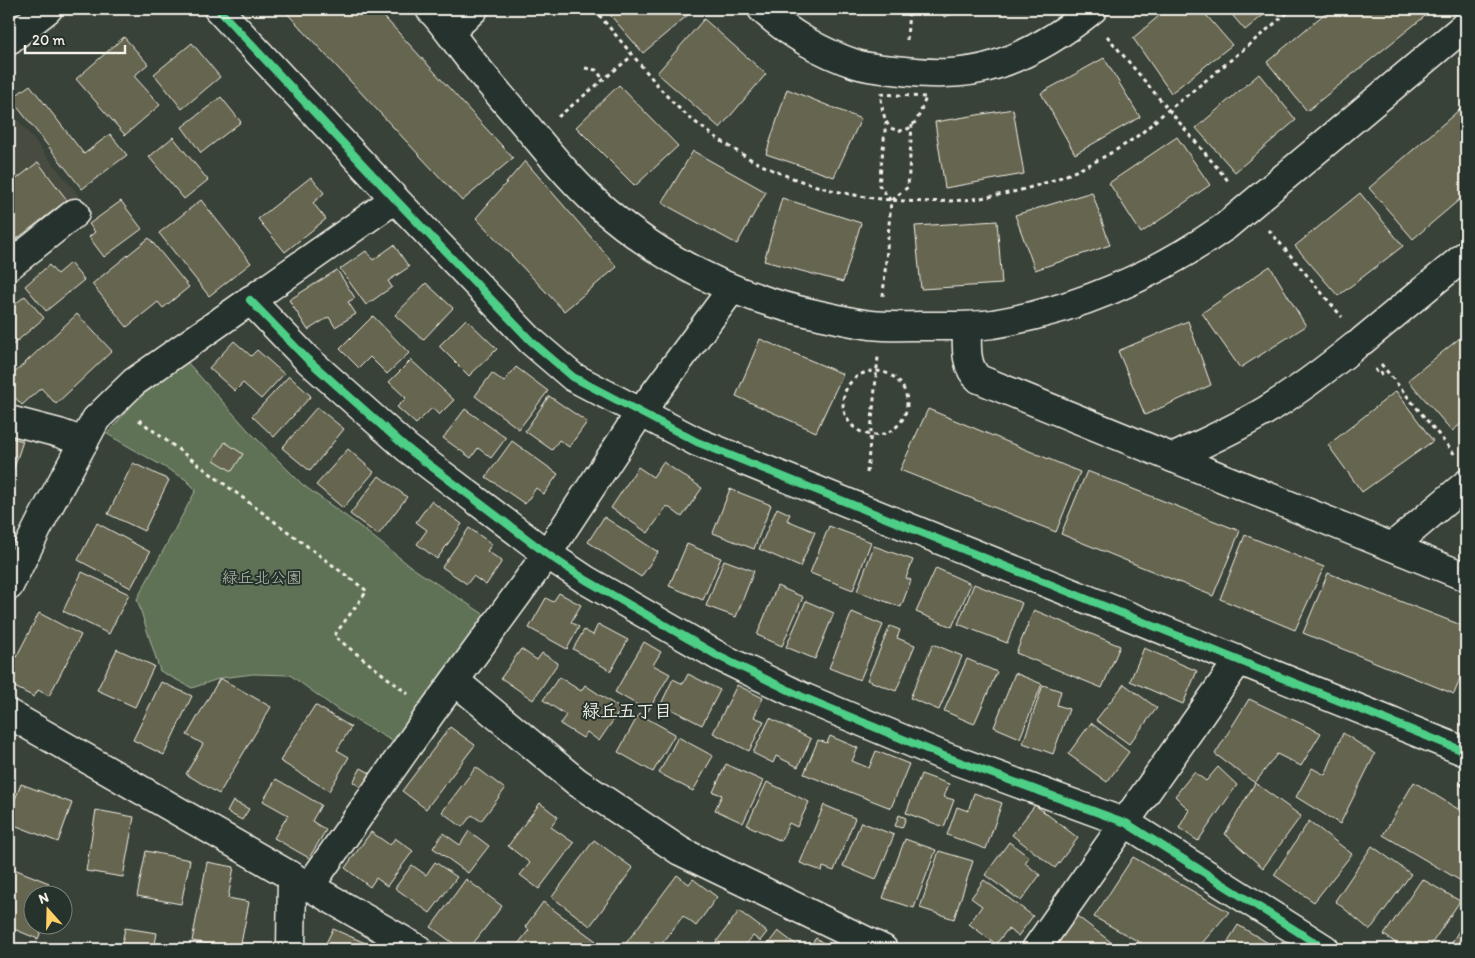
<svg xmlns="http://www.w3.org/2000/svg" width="1475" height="958" font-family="Itim,'Klee One',sans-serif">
<rect width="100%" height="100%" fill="#394238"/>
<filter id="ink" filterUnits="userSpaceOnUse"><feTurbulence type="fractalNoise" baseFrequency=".02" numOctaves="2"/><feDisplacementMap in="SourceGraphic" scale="10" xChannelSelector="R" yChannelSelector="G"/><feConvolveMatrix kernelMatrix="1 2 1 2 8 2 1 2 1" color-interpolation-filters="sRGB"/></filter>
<g filter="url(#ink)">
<path fill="#464c3f" d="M9 109 79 196 9 252Z"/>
<path fill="#5e7256" stroke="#a9b29f" d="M187 362 248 430 303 485 358 525 414 569 485 615 394 742 338 710 290 675 253 674 221 678 192 688 160 671 137 599 196 490 185 479 107 434 137 399Z"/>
<g fill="#666550" stroke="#f4f1e8">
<path d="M283 9H377L513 158 462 201Z"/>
<path d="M605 9H695L643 53Z"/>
<path d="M941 9H967L944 17Z"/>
<path d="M1167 9H1201L1232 45 1171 93 1133 38Z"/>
<path d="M1227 9H1271L1245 30Z"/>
<path d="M1330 9H1428L1430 12 1307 111 1267 62Z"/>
<path d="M704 19 766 74 720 128 657 73Z"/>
<path d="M124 37 148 64 134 76 160 105 125 135 76 79Z"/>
<path d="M192 43 220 77 182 109 154 74Z"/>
<path d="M1104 58 1140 117 1075 154 1041 93Z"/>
<path d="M1259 74 1296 120 1235 172 1196 128Z"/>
<path d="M30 85 84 154 110 134 127 155 82 189 11 99Z"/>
<path d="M619 85 678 146 635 186 576 127Z"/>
<path d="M787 89 861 119 834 177 766 154Z"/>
<path d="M221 97 241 122 201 153 182 127Z"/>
<path d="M1466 104V194L1413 239 1369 188Z"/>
<path d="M1013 109 1024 174 945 188 935 122Z"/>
<path d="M173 137 208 180 184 199 149 157Z"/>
<path d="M1177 137 1210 185 1141 233 1109 183Z"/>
<path d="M693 151 766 192 737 244 662 203Z"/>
<path d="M525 161 617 267 564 311 476 218Z"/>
<path d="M38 162 67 200 9 245V185Z"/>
<path d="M311 177 324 193 313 203 326 219 285 252 258 219Z"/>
<path d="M1092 192 1110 245 1035 270 1015 215Z"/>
<path d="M1360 193 1403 246 1338 296 1295 246Z"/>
<path d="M782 198 861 223 843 282 764 261Z"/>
<path d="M201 200 251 263 209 296 159 233Z"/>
<path d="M121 201 142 229 104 257 89 237 95 232 89 224Z"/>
<path d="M997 221 1002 284 921 289 915 226Z"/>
<path d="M149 238 189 287 163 308 158 302 127 327 92 284Z"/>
<path d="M394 245 409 267 388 281 392 287 366 305 340 269 366 251 373 260Z"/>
<path d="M70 263 84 280 46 311 25 286 49 265 57 274Z"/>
<path d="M1270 266 1306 326 1240 368 1202 313Z"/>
<path d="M337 270 355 298 348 302 356 314 335 327 329 317 308 330 289 300Z"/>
<path d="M426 283 453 308 423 340 395 315Z"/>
<path d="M25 296 44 318 9 348V309Z"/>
<path d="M77 314 112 351 56 404 41 388 22 405 9 391V378Z"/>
<path d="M373 316 409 353 387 374 370 357 359 368 340 349Z"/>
<path d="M466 319 497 349 469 376 439 346Z"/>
<path d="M1188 321 1211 385 1145 415 1118 351Z"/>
<path d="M1466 333V420L1452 431 1408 380Z"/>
<path d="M760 339 843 374 816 432 736 396Z"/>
<path d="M234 341 251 356 257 350 284 374 261 399 243 383 235 391 209 368Z"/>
<path d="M411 360 454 400 439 415 432 408 416 424 397 407 406 398 389 382Z"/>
<path d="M516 367 548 391 519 429 475 396 492 373 504 382Z"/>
<path d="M289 376 311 396 274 437 252 416Z"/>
<path d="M1396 391 1433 441 1362 492 1328 445Z"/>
<path d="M549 396 587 422 569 447 559 440 552 450 525 431Z"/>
<path d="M317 407 344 429 310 471 282 448Z"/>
<path d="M465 409 506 438 491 458 478 448 471 458 443 438Z"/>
<path d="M928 409 1080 472 1056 532 900 470Z"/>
<path d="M9 437 23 441 9 483Z"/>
<path d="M512 441 558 474 544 494 536 488 525 504 486 477Z"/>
<path d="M225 442 243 454 232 471 214 460Z"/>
<path d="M348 449 374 472 343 508 316 485Z"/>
<path d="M663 462 702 488 682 517 667 506 648 533 611 508 638 467 653 477Z"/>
<path d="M133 463 169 480 144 531 108 514Z"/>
<path d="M1087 471 1240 531 1213 596 1061 534Z"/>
<path d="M379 476 407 497 378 535 350 514Z"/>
<path d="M730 489 771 505 754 549 713 533Z"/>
<path d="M431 501 462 524 437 559 417 544 427 530 416 522Z"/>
<path d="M777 508 790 514 787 520 815 532 800 567 759 549Z"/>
<path d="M604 517 658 552 641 577 588 542Z"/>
<path d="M97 523 150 552 131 588 78 560Z"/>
<path d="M829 526 871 542 853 590 810 573Z"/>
<path d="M469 528 492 544 487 551 502 561 486 585 473 576 467 584 442 567Z"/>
<path d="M1245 535 1324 567 1295 630 1220 599Z"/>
<path d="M687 544 721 558 703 600 669 586Z"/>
<path d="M874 546 913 560 906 578 911 580 901 607 857 591Z"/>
<path d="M724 560 754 571 736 617 706 606Z"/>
<path d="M936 568 971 584 952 627 916 612Z"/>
<path d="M82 572 129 594 109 634 63 611Z"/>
<path d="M1328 573 1466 627V664L1454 694 1303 633Z"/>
<path d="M974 584 1022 603 1007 643 958 624Z"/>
<path d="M777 586 803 597 782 646 757 635Z"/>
<path d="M559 593 581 605 571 622 579 627 567 649 529 628 546 598 553 602Z"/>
<path d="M806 601 834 613 815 659 786 647Z"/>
<path d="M1034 610 1120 646 1102 688 1016 653Z"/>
<path d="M852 612 883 625 860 680 829 668Z"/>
<path d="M39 613 81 635 49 696 38 690 34 697 9 684V671Z"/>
<path d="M598 624 628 640 611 671 573 649 584 630 593 635Z"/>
<path d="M890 626 900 630 897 638 915 645 896 691 867 680Z"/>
<path d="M644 642 661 652 653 665 670 674 648 711 615 692Z"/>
<path d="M933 644 962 656 939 710 910 698Z"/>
<path d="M1144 648 1197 671 1183 704 1130 681Z"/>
<path d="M117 649 154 666 135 707 97 690Z"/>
<path d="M521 649 537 660 542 653 558 663 533 700 501 678Z"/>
<path d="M967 659 997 672 974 724 944 711Z"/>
<path d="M1015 673 1042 684 1020 738 994 727Z"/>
<path d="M688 674 720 690 702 725 661 704 673 679 683 684Z"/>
<path d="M559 677 581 691 585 685 621 709 599 741 587 732 583 738 560 724 566 715 543 700Z"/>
<path d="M220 678 271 707 219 794 186 774 203 744 187 735Z"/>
<path d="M161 682 192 696 164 755 133 740Z"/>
<path d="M1124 684 1157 708 1129 744 1096 720Z"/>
<path d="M737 685 763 698 754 717 764 721 749 751 713 733Z"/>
<path d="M1043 685 1061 691 1057 705 1069 709 1053 754 1023 743Z"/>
<path d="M1249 699 1321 733 1301 766 1277 754 1255 783 1215 754Z"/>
<path d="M315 705 351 727 337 750 349 757 329 791 280 761Z"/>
<path d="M639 714 675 734 653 772 618 752Z"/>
<path d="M770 718 811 739 798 767 776 756 773 763 753 753Z"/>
<path d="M1091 723 1129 752 1107 782 1068 754Z"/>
<path d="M450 727 475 745 426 809 402 791Z"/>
<path d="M1343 733 1375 754 1340 824 1296 797 1312 768 1325 775Z"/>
<path d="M830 736 858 748 852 761 869 768 876 751 909 764 891 808 804 774 818 740 827 743Z"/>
<path d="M678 737 713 756 693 791 659 773Z"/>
<path d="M726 764 763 781 743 823 715 810 722 795 713 792Z"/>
<path d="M476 767 505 789 481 821 472 815 462 827 442 812Z"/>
<path d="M1218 767 1237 785 1198 841 1179 828 1189 810 1175 796 1194 772 1206 781Z"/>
<path d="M361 768 370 773 362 788 353 782Z"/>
<path d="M921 774 949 784 944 797 954 800 944 827 906 813Z"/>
<path d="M276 779 321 805 312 821 326 830 309 858 274 838 288 815 263 801Z"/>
<path d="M767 782 809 802 797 827 789 823 781 841 747 825Z"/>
<path d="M1414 782 1466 814V884L1383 835Z"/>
<path d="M1255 783 1301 816 1263 868 1225 834Z"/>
<path d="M21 784 72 803 58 842 9 823V815Z"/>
<path d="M974 793 1002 803 986 849 947 835 957 807 968 811Z"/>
<path d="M233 801 249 809 242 820 227 812Z"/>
<path d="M540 803 558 817 551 827 574 843 539 889 520 875 530 863 508 846Z"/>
<path d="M824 805 855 818 834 871 823 867 822 871 800 863Z"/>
<path d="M1035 805 1078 838 1055 868 1012 835Z"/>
<path d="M96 810 134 817 123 877 86 871Z"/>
<path d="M899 815 906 818 902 828 895 826Z"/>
<path d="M1309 821 1352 854 1314 902 1274 875Z"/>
<path d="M861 822 894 835 876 880 843 866Z"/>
<path d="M469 831 489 846 468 873 433 848 443 833 460 845Z"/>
<path d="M371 832 390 845 395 838 413 851 387 886 376 878 370 887 345 868Z"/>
<path d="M905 839 936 850 914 908 883 898Z"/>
<path d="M594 840 633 868 590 926 552 897Z"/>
<path d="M1009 842 1029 857 1025 863 1040 875 1021 901 985 875Z"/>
<path d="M1372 846 1411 874 1370 930 1335 901Z"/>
<path d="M146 851 190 860 181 904 137 896Z"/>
<path d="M939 851 973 861 954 919 920 908Z"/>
<path d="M1133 857 1229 912 1197 949H1152L1094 917Z"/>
<path d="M207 862 234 867 228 898 249 902 240 949 192 941Z"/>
<path d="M435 862 457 877 430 913 395 888 412 865 426 875Z"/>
<path d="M9 867 49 883 44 896H32V926H43L38 939 9 927Z"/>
<path d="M677 875 689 884 693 879 717 897 696 926 683 916 658 949H626L623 947Z"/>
<path d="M466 879 502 906 469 949H461L431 927Z"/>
<path d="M1422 879 1460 901 1428 949H1405L1384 935Z"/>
<path d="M984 880 1033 916 1018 936 1008 929 996 944 969 924 982 906 971 898Z"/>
<path d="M543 902 596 941 590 949H514L529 930 525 927Z"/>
<path d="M739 911 767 932 760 941 753 936 742 949H711Z"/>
<path d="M1077 916 1120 949H1051Z"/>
<path d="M1466 919V949H1448Z"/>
<path d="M1238 925 1278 949H1223Z"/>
<path d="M125 928 157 933 155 944 179 949H121Z"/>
<path d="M333 929 377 948V949H323Z"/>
<path d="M778 931 799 947 797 949H764Z"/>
<path d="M816 938 832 949H807Z"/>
</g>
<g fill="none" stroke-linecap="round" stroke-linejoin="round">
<defs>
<g id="minor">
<path d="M218 9 395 199 531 341 573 377 697 442 1466 752"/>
<path d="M430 9C443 22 453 38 465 53 483 76 503 99 523 122 545 148 566 175 592 199 656 257 730 296 815 314 834 318 852 323 871 325 888 327 905 326 922 326 946 326 970 327 993 324 1077 310 1156 275 1226 226L1466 25"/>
<path d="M762 9C788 33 822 53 856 64 868 68 881 69 894 70 927 74 962 76 995 65 1030 54 1065 32 1093 9"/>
<path d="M450 32 474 9"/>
<path d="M9 40 48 9"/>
<path d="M9 266 75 213"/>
<path d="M250 300 306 358 407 448 547 554 586 580 720 657 805 698 941 755 1126 823 1325 949"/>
<path d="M967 326C967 343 964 367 979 379L1466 577"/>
<path d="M1362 341 1466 255"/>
<path d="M9 420 59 433 84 442"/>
<path d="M1173 458C1207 441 1242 426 1273 406 1302 388 1329 367 1355 346"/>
<path d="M1393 546 1466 484"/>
<path d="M9 586 42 519 96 419 134 382 395 199"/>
<path d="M455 681 577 782 680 851 883 949"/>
<path d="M9 714 418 949"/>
<path d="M309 887 431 713 547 554 640 413 732 289"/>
<path d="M291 949 292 876"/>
<path d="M1036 949 1239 660"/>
</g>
</defs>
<use href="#minor" stroke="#f4f1e8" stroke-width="31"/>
<g stroke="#f4f1e8" stroke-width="3" stroke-dasharray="4 4" stroke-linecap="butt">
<path d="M594 9C614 33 635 58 655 82 665 95 677 107 690 118 713 136 740 155 766 167 872 216 1006 214 1107 155 1120 148 1133 140 1145 130 1152 124 1159 117 1167 111 1210 78 1251 43 1292 9"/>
<path d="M1107 36 1230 183"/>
<path d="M907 40 909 9"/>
<path d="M585 68 596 70 604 80"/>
<path d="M881 94 926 97C920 114 913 140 889 127 883 116 881 105 881 94Z"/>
<path d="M558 117 632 56"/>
<path d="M892 200 908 187 912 125"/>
<path d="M1269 230 1342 317"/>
<path d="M883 296 891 201 879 185 886 122"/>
<path d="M1381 364 1456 456"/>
<path d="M1375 369 1379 375 1385 370"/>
<circle cx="875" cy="403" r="32"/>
<path d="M139 420 367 591 334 636 408 694"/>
<path d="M867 473 878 357"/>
<path d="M1460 783 1466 790"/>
</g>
<use href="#minor" stroke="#26332d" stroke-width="28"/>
<defs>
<g id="cycleway">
<path d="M218 9 395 199 531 341 573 377 697 442 1466 752"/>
<path d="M250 300 306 358 407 448 547 554 586 580 720 657 805 698 941 755 1126 823 1325 949"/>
</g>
</defs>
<use href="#cycleway" stroke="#26332d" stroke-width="11"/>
<use href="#cycleway" stroke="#4dcf88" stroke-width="8"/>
</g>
</g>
<g text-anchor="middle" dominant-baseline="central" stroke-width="4" stroke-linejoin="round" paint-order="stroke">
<g font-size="16" fill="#b8beae" stroke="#26332d">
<text x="262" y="577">緑丘北公園</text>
</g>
<g font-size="18" font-weight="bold" fill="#f4f1e8" stroke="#26332d">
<text x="627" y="711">緑丘五丁目</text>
</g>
</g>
<rect width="1475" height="958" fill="none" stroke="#26332d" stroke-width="30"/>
<rect x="15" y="15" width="1445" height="928" fill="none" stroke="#f4f1e8" stroke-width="2" filter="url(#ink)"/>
<g transform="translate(48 910) rotate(340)"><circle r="24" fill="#26332d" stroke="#787f78"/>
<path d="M0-4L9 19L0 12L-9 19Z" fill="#ffd166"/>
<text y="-8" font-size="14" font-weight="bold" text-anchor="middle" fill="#f4f1e8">N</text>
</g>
<path d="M25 45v8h100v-8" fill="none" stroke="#f4f1e8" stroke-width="2.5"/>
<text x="32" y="45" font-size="15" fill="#f4f1e8" stroke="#26332d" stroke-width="4" paint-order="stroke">20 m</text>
</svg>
